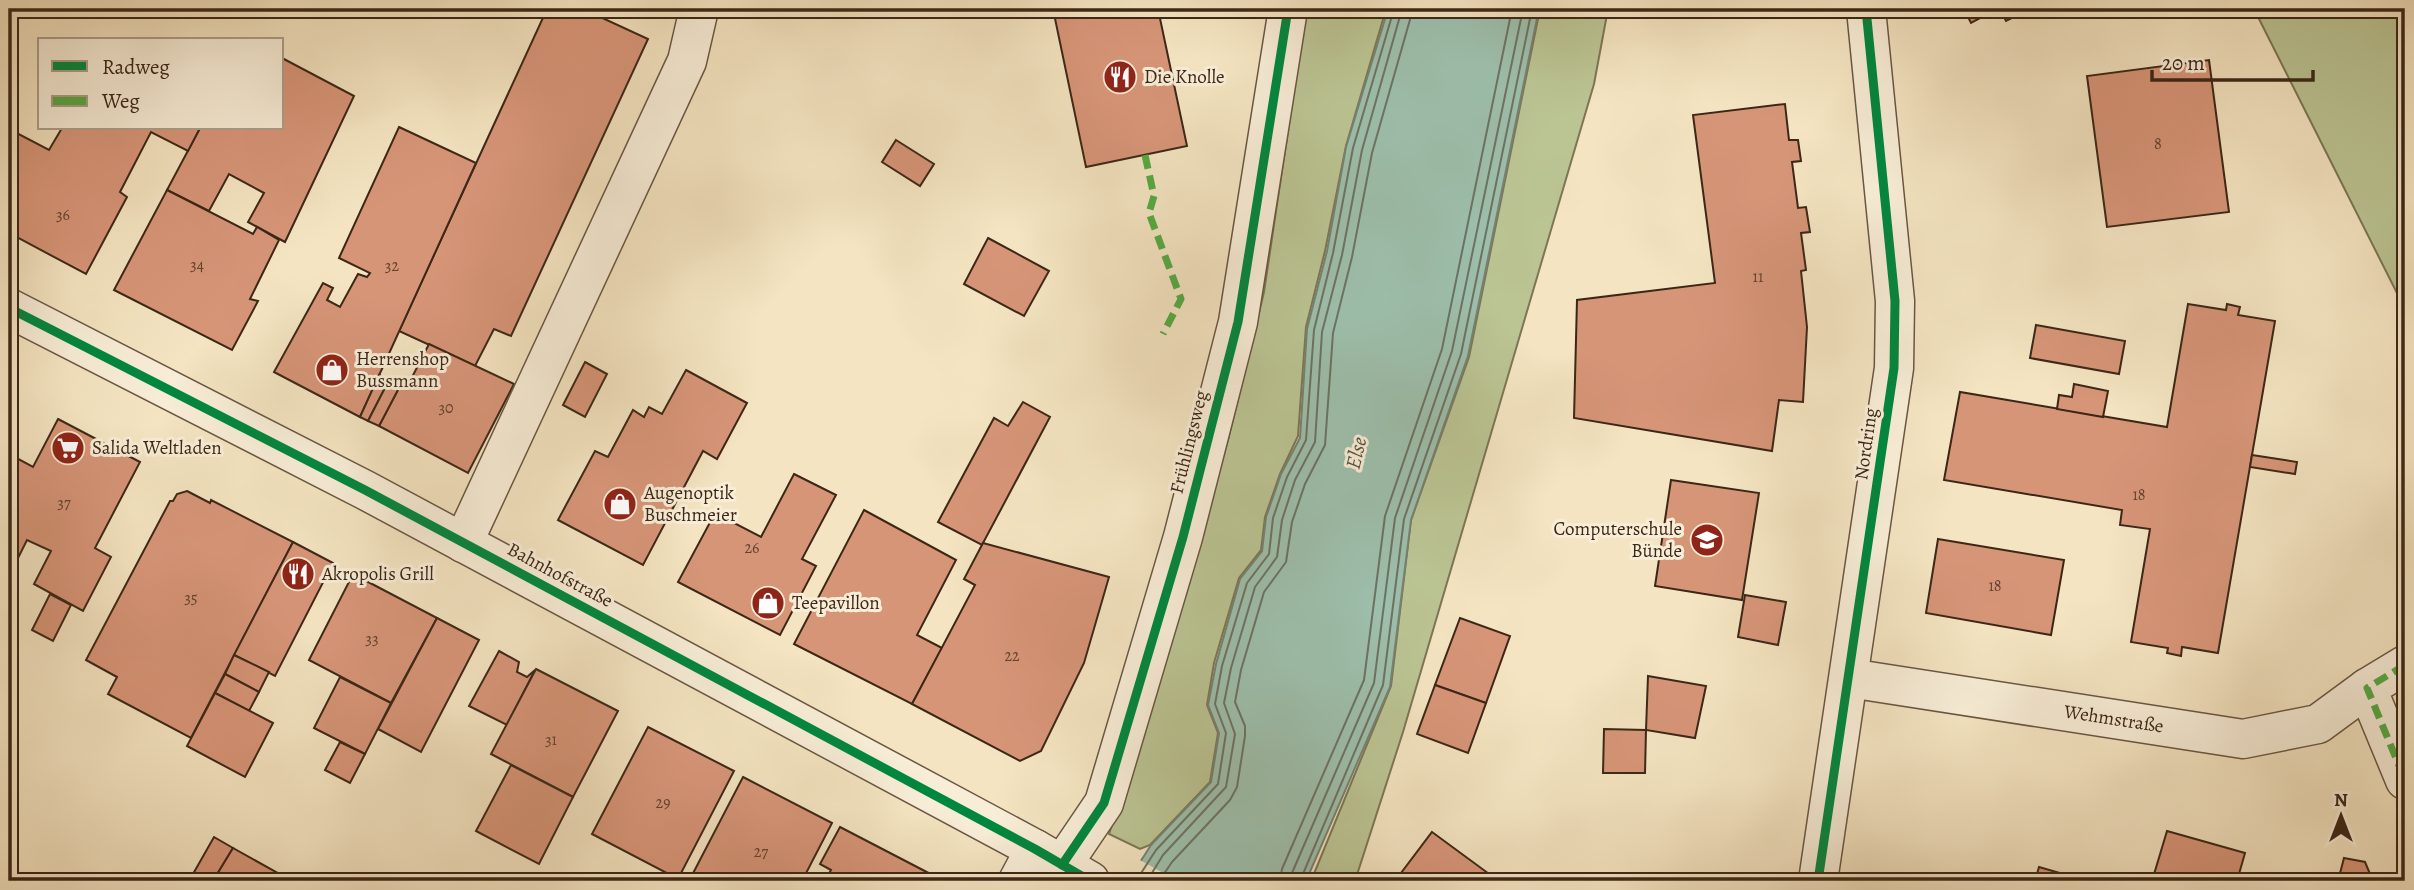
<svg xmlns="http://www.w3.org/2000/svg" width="2414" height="890" font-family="Alegreya,serif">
<rect width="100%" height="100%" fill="#f4e4c1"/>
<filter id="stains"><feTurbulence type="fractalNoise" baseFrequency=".00286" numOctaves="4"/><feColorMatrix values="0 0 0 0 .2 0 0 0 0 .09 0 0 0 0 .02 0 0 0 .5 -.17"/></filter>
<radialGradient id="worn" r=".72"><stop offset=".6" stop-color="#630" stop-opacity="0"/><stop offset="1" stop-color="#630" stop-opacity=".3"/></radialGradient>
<g fill="#bbc493" stroke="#7c7655" stroke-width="2">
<path d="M1306 9H1386L1346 146 1325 251 1306 327 1298 436 1280 474 1265 517 1261 550 1239 578 1214 663 1207 705 1218 733 1210 782 1150 845 1140 849 1109 834 1138 749 1228 440 1264 292Z"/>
<path d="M1540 9H1608L1594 84 1403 732 1355 881H1311L1391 686 1411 520 1469 357Z"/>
<path d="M2254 9H2405V309Z"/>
</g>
<path fill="#9dbfac" stroke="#768270" stroke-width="2" d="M1388 9H1539L1468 356 1411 520 1390 687 1306 881H1128L1151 845 1211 782 1219 733 1208 705 1216 664 1240 579 1262 551 1266 517 1281 474 1300 438 1307 329 1327 251 1346 147Z"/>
<path fill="#f4e4c1" d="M1138 859 1178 881H1125Z"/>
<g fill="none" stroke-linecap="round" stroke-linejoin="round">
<g stroke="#6c7362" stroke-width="2">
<path d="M1136 881 1156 850 1218 784 1226 733 1215 704 1222 666 1247 583 1269 554 1273 518 1287 477 1306 440 1314 330 1333 253 1353 148 1394 9"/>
<path d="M1147 881 1163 855 1226 787 1235 734 1224 703 1231 668 1255 587 1277 557 1282 520 1295 480 1315 442 1322 332 1342 255 1362 150 1402 9"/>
<path d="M1159 881 1172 862 1230 800 1237 787 1245 736V726L1235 702 1241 670 1264 592 1286 562 1292 522 1305 484 1325 445 1333 333 1352 257 1372 153 1413 9"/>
<path d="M1280 881 1282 869 1364 680 1385 516 1442 349 1512 9"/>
<path d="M1291 881 1292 873 1374 683 1395 518 1452 351 1523 9"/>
<path d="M1300 881 1383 685 1404 519 1461 354 1532 9"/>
</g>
</g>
<g fill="#d79578" stroke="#3c2717" stroke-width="2">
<path d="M547 9H583L648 39 511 336 494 329 475 366 399 331Z"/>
<path d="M1053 9H1158L1187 146 1086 167Z"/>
<path d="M1964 9H1997L1971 23Z"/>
<path d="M2000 9H2030L2006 21Z"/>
<path d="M282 58 354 96 285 242 248 222 264 193 229 174 209 211 167 190 200 128H282Z"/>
<path d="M2209 60 2229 212 2107 227 2087 76Z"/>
<path d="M1785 104 1789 140H1798L1801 161 1792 162 1798 208 1806 207 1810 232 1801 233 1806 270 1801 271 1807 327 1803 402 1779 400 1772 451 1574 418 1577 300 1715 283 1693 115Z"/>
<path d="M399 127 476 163 360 417 274 372 323 283 333 288 327 300 340 307 358 274 367 277 370 273 339 258Z"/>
<path d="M62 128H200L188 151 151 132 120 192 127 197 86 274 9 233V129L49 150Z"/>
<path d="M896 140 934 164 920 186 882 162Z"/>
<path d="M167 190 253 234 257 227 279 240 250 299 258 301 232 350 114 290Z"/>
<path d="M988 238 1049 271 1024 316 964 284Z"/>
<path d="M2188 304 2226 310 2227 304 2240 307 2238 315 2275 321 2218 653 2182 647 2181 656 2167 653 2168 648 2131 642 2150 529 2120 525 2122 510 1944 480 1960 392 2167 427Z"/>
<path d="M2036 325 2125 341 2119 374 2030 358Z"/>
<path d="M429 344 514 384 468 473 379 426 400 386 406 389Z"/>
<path d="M585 362 607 374 585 417 563 405Z"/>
<path d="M686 370 747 403 717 459 703 451 643 565 558 520 595 451 608 457 633 410 644 417 649 407 662 414Z"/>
<path d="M379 375 389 380 368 421 360 417Z"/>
<path d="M389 380 400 386 379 426 368 421Z"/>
<path d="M2074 384 2108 391 2103 417 2057 409 2059 395 2072 397Z"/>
<path d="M1023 402 1050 417 982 545 938 522 994 418 1008 426Z"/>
<path d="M58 419 140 462 95 548 111 557 83 611 34 584 51 551 27 540 9 576V454L33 467Z"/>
<path d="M2252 455 2297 462 2295 474 2250 467Z"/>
<path d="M794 474 836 495 802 559 816 566 780 635 678 582 715 513 761 537Z"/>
<path d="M1671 480 1759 493 1742 600 1655 586Z"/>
<path d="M187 491 210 503 211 500 293 542 191 738 108 694 117 677 86 660 170 501H173L177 494Z"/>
<path d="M864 510 956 560 917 635 942 648 912 704 794 644Z"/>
<path d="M1938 539 2064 560 2051 635 1926 613Z"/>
<path d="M293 542 333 563 275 676 234 655Z"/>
<path d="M983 543 1109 577 1084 663 1041 751 1020 761 912 704 975 585 964 579Z"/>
<path d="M353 574 437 618 391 703 309 660Z"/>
<path d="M50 594 71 605 53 641 32 630Z"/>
<path d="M1745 595 1786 602 1778 645 1738 637Z"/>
<path d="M437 618 479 640 421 752 378 729Z"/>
<path d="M1460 618 1510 636 1486 703 1435 685Z"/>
<path d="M499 651 519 662 517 672 527 677 535 670 507 725 469 706Z"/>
<path d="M234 655 269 672 259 692 225 674Z"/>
<path d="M536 669 618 711 573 797 491 754Z"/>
<path d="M225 674 259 692 249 711 215 693Z"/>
<path d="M1648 676 1706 686 1695 738 1646 730Z"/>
<path d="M340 677 391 703 365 754 314 728Z"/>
<path d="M1435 685 1486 703 1468 753 1417 734Z"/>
<path d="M215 693 273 723 245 777 187 746Z"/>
<path d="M648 727 734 771 678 879 592 834Z"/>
<path d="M1604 729 1646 730 1645 773H1603Z"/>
<path d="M340 742 365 754 350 783 325 770Z"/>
<path d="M511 765 573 797 539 864 476 831Z"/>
<path d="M743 777 832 823 802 881H689Z"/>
<path d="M840 827 944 881H825L831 870 820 864Z"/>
<path d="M2167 831 2245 853 2237 881H2152Z"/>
<path d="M1432 832 1496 879 1494 881H1395Z"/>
<path d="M214 837 233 848 213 881H189Z"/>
<path d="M233 848 292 881H213Z"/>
<path d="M2344 858 2365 862 2373 881H2338Z"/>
<path d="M2039 867 2084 880V881H2035Z"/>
</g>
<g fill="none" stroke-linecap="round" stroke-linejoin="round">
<defs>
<g id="minor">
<path d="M9 308 365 490 1035 849 1090 881"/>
<path d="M463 543 687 61 699 9"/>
<path d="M2405 665 2367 688 2405 780"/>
<path id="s1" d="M1849 678 2243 739 2318 724 2367 688"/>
<path d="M1062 865 1104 803 1183 537 1238 322 1288 9"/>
<path d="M1018 881 1035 849"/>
<path d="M1818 881 1894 368 1895 301 1866 9"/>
</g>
</defs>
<use href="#minor" stroke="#6a5642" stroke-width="41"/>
<use href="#minor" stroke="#f8edd7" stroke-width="38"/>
<g stroke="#55aa42" stroke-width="7" stroke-dasharray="14 7" stroke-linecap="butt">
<path d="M1145 155 1154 196 1149 213 1181 299 1163 334"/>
<path d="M2405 665 2367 688 2405 780"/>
</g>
<defs>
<g id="cycleway">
<path d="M9 308 365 490 1035 849 1090 881"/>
<path d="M1062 865 1104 803 1183 537 1238 322 1288 9"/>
<path d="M1818 881 1894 368 1895 301 1866 9"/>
</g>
</defs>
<use href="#cycleway" stroke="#f8edd7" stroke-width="13"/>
<use href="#cycleway" stroke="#00873e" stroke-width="9"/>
</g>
<defs>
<symbol id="restaurant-disc" viewBox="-11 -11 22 22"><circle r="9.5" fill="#8f2418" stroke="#f8edd7"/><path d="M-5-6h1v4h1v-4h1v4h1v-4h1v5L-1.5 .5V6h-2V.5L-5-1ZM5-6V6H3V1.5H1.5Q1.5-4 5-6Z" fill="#fff"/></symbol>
<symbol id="shop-disc" viewBox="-11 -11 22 22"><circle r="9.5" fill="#8f2418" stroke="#f8edd7"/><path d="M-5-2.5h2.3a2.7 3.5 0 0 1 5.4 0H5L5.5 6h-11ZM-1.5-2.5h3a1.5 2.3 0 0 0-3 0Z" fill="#fff"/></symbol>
<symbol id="supermarket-disc" viewBox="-11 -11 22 22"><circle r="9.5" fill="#8f2418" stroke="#f8edd7"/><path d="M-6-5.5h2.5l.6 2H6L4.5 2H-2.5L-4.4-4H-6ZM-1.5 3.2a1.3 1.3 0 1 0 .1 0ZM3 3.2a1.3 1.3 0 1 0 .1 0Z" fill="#fff"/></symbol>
<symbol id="school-disc" viewBox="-11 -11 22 22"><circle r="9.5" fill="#8f2418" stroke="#f8edd7"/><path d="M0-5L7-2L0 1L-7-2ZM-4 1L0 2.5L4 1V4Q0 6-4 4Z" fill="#fff"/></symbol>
</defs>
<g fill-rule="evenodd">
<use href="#restaurant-disc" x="1101" y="58" width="38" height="38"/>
<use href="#shop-disc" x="313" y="351" width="38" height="38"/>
<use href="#supermarket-disc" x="49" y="429" width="38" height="38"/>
<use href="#shop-disc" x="601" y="485" width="38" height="38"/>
<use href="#school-disc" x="1688" y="521" width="38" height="38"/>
<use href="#restaurant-disc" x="279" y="555" width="38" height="38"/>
<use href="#shop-disc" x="749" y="584" width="38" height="38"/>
</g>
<g text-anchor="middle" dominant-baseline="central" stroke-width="6" stroke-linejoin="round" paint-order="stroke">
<g font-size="16" fill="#63422f">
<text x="2158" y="144">8</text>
<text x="63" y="215">36</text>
<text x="197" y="265">34</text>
<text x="392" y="266">32</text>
<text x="1758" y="277">11</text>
<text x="446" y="408">30</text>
<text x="2139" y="495">18</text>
<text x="64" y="503">37</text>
<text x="752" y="548">26</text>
<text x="1995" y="586">18</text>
<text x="191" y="598">35</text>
<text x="372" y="639">33</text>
<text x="1012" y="656">22</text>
<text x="551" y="740">31</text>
<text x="663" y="803">29</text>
<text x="761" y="852">27</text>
</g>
<g font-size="19" fill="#3c2717" stroke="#f8edd7" text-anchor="start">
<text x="1144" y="77">Die Knolle</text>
<text x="356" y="359">Herrenshop<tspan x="356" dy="22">Bussmann</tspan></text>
<text x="92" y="448">Salida Weltladen</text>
<text x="644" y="493">Augenoptik<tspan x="644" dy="22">Buschmeier</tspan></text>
<text x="1682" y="529" text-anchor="end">Computerschule<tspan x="1682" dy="22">Bünde</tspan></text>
<text x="322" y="574">Akropolis Grill</text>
<text x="792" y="603">Teepavillon</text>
</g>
<g font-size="19" fill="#3c2717" stroke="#f8edd7">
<text transform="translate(1189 442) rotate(-76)">Frühlingsweg</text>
<text transform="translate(1866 444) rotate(-82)">Nordring</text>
<text transform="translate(560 575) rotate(28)">Bahnhofstraße</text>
<text stroke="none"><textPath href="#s1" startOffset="268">Wehmstraße</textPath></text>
</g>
<g font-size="21" font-style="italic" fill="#544d3c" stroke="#f8edd7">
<text transform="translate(1356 453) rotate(-76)">Else</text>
</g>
</g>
<rect width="2414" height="890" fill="none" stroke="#f4e4c1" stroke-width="35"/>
<rect x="10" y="10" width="2393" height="869" fill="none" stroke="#3c2717" stroke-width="3.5"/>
<rect x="18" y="18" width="2379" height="855" fill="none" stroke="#3c2717" stroke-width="2"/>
<rect x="38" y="38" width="245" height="91" fill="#f8edd7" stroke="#ad9e8a" stroke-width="2"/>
<rect x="52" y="61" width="35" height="10" fill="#00873e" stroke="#ad9e8a" stroke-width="2"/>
<text x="102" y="74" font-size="21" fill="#3c2717">Radweg</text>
<rect x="52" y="96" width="35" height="10" fill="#55aa42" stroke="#ad9e8a" stroke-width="2"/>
<text x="102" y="108" font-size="21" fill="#3c2717">Weg</text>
<g transform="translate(2341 816)" stroke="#f8edd7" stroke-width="5" paint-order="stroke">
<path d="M0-5L12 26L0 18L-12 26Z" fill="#3c2717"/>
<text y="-10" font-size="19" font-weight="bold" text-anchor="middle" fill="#3c2717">N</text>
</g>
<path d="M2152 70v10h161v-10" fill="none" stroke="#3c2717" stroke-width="3.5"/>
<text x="2162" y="70" font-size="21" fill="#3c2717" stroke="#f8edd7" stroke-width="5" paint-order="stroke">20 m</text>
<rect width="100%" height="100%" filter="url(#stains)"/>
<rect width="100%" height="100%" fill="url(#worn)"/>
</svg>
